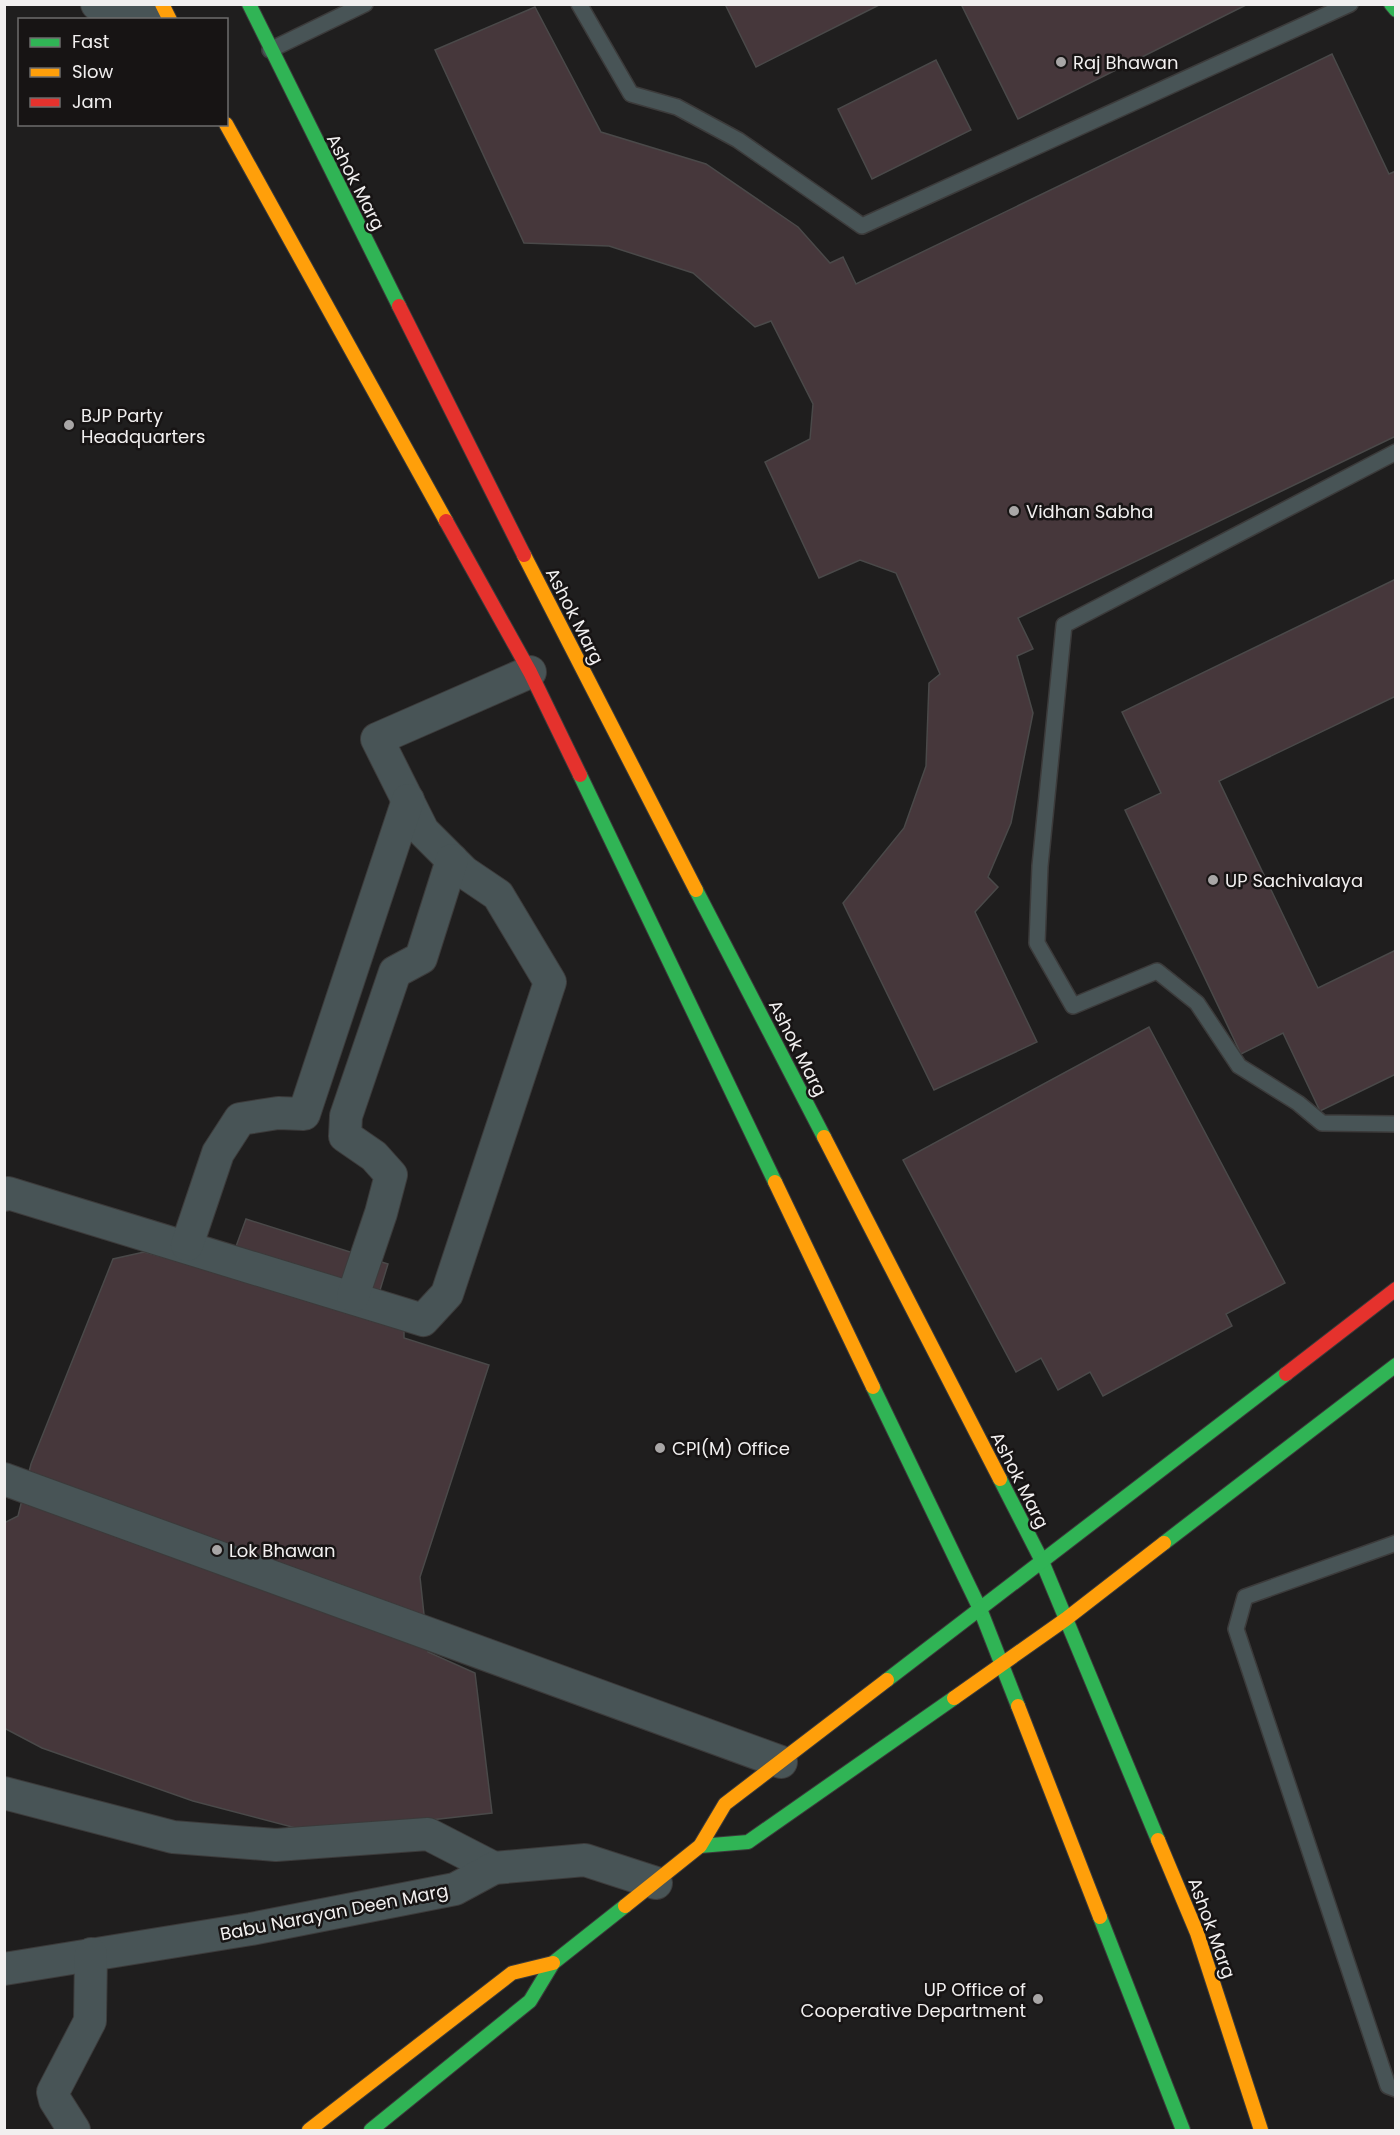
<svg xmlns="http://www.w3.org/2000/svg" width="1400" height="2135" font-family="Poppins,sans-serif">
<rect width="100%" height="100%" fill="#1f1e1e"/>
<g fill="#46373b" stroke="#4a4949" stroke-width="1.5">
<path d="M725 4H881L756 67Z"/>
<path d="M961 4H1245L1246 5 1018 119Z"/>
<path d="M535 7 601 132 706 164 798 227 830 263 843 257 856 284 1332 54 1389 174 1396 171V436L1018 618 1033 649 1017 656 1033 713 1011 823 988 877 998 887 975 912 1037 1042 934 1090 843 903 904 828 926 766 929 683 940 674 896 573 860 560 819 578 765 462 810 439 813 404 771 321 755 327 693 273 609 246 524 243 435 50Z"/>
<path d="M936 60 971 130 872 179 838 109Z"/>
<path d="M1396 579V696L1219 781 1318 988 1396 950V1074L1320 1111 1283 1033 1241 1054 1125 810 1161 793 1122 712Z"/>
<path d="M1149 1027 1285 1283 1226 1314 1232 1326 1103 1396 1090 1372 1058 1390 1041 1358 1016 1372 903 1160Z"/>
<path d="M246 1219 388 1264 372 1316 404 1327V1338L489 1365 420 1577 428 1652 475 1673 492 1813 315 1833 193 1801 42 1748 4 1728V1523L18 1516 31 1464 113 1259 144 1252 226 1274Z"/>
</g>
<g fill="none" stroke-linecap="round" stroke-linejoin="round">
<defs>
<g id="lane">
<path d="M579 4 631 94 677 107 738 140 862 226 1350 4"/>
<path d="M270 50 365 4"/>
<path d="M1396 452 1064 625 1040 866 1037 943 1073 1006 1157 971 1197 1003 1239 1066 1298 1103 1322 1123 1396 1124"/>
<path d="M1396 1543 1245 1597 1236 1629 1388 2086 1396 2089"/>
</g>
<g id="street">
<path d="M97 4 157 20"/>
<path d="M4 1195 8 1193 423 1320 447 1294 550 982 498 895 464 872 423 831 377 739 530 672"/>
<path d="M187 1245 218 1153 240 1119 278 1113 304 1114 408 800"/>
<path d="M353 1296 381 1213 391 1175 374 1156 345 1136 346 1116 395 972 421 958 452 860"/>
<path d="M4 1479 781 1762"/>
<path d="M4 1793 173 1837 276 1845 428 1834 494 1868"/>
<path d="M4 1969 251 1929 455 1889 494 1868 585 1860 656 1883"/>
<path d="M74 2130 55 2100 53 2092 90 2021 91 1954"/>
</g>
<g id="fast">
<path d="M249 4 399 306"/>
<path d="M1391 4 1396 10"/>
<path d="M580 775 775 1182"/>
<path d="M696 890 824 1137"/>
<path d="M873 1387 980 1609 1018 1706"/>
<path d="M1000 1479 1041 1559 1158 1840"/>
<path d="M1164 1543 1396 1365"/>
<path d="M887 1680 1286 1374"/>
<path d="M700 1846 748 1842 954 1698"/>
<path d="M1100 1917 1183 2130"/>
<path d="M371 2130 530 2001 553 1963 625 1906"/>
</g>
<g id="slow">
<path d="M162 4 170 20"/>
<path d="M226 124 446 521"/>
<path d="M524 555 696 890"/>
<path d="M824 1137 1000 1479"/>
<path d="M775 1182 873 1387"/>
<path d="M954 1698 1066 1619 1164 1543"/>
<path d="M1018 1706 1100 1917"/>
<path d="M1158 1840 1197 1933 1261 2130"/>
<path d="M625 1906 700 1846 725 1804 887 1680"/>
<path d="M309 2130 512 1973 553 1963"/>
</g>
<g id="jam">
<path d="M399 306 524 555"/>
<path d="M446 521 530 672 580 775"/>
<path d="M1286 1374 1396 1289"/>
</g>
</defs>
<use href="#lane" stroke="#3c3b3b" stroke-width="18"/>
<use href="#street" stroke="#3c3b3b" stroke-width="34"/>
<use href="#fast" stroke="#3c3b3b" stroke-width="16"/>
<use href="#slow" stroke="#3c3b3b" stroke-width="16"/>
<use href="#jam" stroke="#3c3b3b" stroke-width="16"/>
<use href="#lane" stroke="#485456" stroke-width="15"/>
<use href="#street" stroke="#485456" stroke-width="32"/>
<use href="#fast" stroke="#30b455" stroke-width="14"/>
<use href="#slow" stroke="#ff9f0a" stroke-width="14"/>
<use href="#jam" stroke="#e5322d" stroke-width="14"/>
</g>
<g fill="#a8a6a6" stroke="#171414" stroke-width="2">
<circle cx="1061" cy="62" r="6"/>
<circle cx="69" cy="425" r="6"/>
<circle cx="1014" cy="511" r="6"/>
<circle cx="1213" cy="880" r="6"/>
<circle cx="660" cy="1448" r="6"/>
<circle cx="217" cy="1550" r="6"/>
<circle cx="1038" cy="1999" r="6"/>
</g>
<g text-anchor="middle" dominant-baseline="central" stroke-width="5" stroke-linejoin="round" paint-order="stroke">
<g font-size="18" fill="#f1efef" stroke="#171414" text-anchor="start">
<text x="1073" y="62">Raj Bhawan</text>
<text x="81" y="415">BJP Party<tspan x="81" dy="21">Headquarters</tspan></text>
<text x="1026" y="511">Vidhan Sabha</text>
<text x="1225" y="880">UP Sachivalaya</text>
<text x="672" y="1448">CPI(M) Office</text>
<text x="229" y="1550">Lok Bhawan</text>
<text x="1026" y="1989" text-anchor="end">UP Office of<tspan x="1026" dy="21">Cooperative Department</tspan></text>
</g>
<g font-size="18" fill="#f1efef" stroke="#171414">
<text transform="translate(356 182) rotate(63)">Ashok Marg</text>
<text transform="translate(575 616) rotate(63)">Ashok Marg</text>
<text transform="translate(798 1048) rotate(63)">Ashok Marg</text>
<text transform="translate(1020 1480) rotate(63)">Ashok Marg</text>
<text transform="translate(334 1912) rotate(-11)">Babu Narayan Deen Marg</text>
<text transform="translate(1212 1928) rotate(70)">Ashok Marg</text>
</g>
</g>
<rect width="1400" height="2135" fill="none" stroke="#f1efef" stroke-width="12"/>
<rect x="18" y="18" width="210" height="108" fill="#171414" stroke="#6e6c6c" stroke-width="1.5"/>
<rect x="30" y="38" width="30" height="9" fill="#30b455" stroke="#6e6c6c" stroke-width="1.5"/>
<text x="72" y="48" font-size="18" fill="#f1efef">Fast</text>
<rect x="30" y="68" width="30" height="9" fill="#ff9f0a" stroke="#6e6c6c" stroke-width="1.5"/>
<text x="72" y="78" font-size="18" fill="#f1efef">Slow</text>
<rect x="30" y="98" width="30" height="9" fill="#e5322d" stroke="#6e6c6c" stroke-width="1.5"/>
<text x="72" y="108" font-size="18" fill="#f1efef">Jam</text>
</svg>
